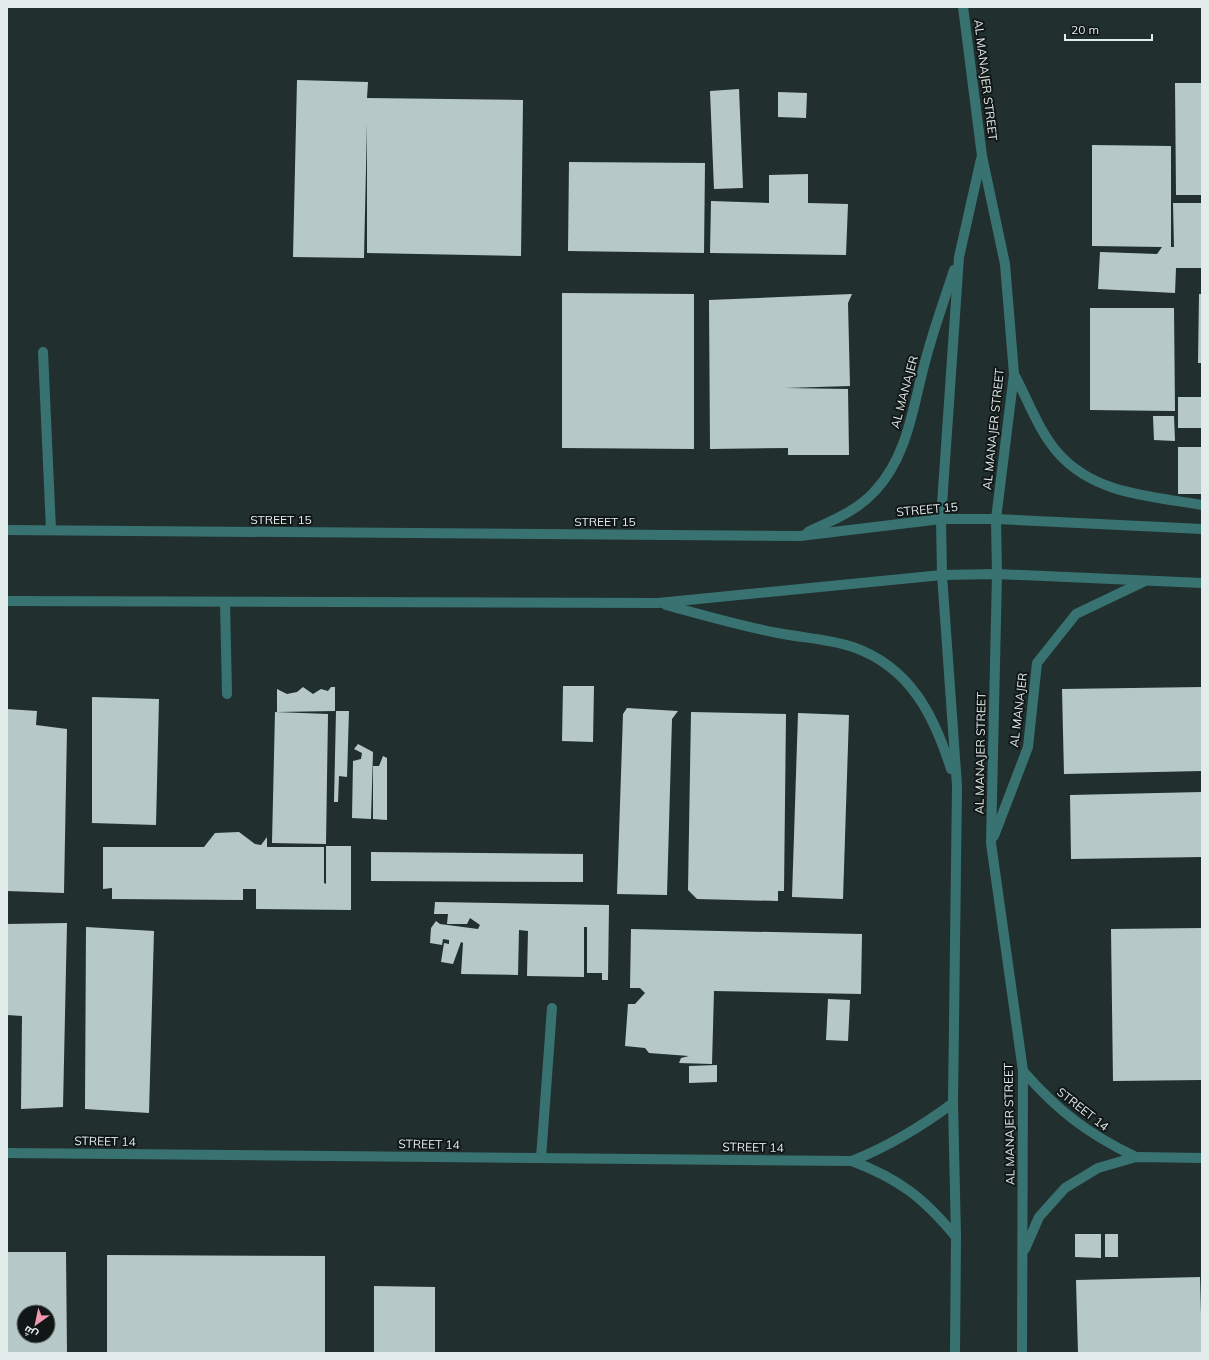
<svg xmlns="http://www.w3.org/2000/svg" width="1209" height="1360" font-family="Mulish,Cairo,sans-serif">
<rect width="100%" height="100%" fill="#21302f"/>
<g fill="#b6c9c8" fill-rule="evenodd">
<path d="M297 80 368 82 367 98 523 100 521 256 367 253V124L364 258 293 257Z"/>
<path d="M1175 83H1202V195H1176Z"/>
<path d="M739 89 743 188 714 189 710 91Z"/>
<path d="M778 92 807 93 806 118 778 117Z"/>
<path d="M1092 145 1171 146V247H1174L1173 203H1202V268H1176L1175 293 1098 289 1100 252 1157 254 1162 247 1092 246Z"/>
<path d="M569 162 705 163 704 253 568 251Z"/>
<path d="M808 174V203L848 204 846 255 710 253 711 201 769 203V175Z"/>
<path d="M562 293 694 294V449L562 448Z"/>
<path d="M852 294 848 303 850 386 785 388 848 389 849 455H788V432V448L710 449 709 300Z"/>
<path d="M1199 294H1202V363H1198Z"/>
<path d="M1090 308H1174L1175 411 1090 410Z"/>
<rect x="1178" y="397" width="24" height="31"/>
<path d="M1153 416H1174L1175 441 1154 440Z"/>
<rect x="1178" y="447" width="24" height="47"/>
<path d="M563 686H594L593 742 562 741Z"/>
<path d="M303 687 313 694 321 689 328 691 331 687H335V711L277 712V689L287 694 297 692Z"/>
<path d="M1202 687V771L1064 774 1062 689Z"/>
<path d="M92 697 159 699 156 825 92 823Z"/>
<path d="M627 708 678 711 672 719 667 895 617 894 623 714Z"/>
<path d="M7 709 37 711 36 725 67 729 64 893 7 891Z"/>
<path d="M336 711H349L347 777 339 776 338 802H334Z"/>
<path d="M275 712 328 714 326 844 272 843Z"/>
<path d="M691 712 786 714 784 891H778V901L697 899 688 890Z"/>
<path d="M798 713 849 715 843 899 792 897Z"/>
<path d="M358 744 373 752 371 819 352 818 353 761 361 759 362 753 354 749Z"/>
<path d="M383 756 387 758V820L373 819V766H379Z"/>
<path d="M1202 792V857L1071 859 1070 795Z"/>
<path d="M239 832 255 844 261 845 267 837V847H324V883L326 884V846H351V910L256 909V889H243V900L112 899V888L103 889V847H204L215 833Z"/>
<path d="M371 852 583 854V882L371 881Z"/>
<path d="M435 902 609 905 608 980H602V973H587V927H584V977L527 976 528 931 519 930 518 975 461 974 463 943 461 942 453 964 441 962 444 943 449 944V940L443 939 442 945 430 943 431 928 436 921 440 924 478 929 480 925 470 918 467 924H447L448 914H434Z"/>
<path d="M67 923 63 1107 21 1109 22 1016 7 1015V924Z"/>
<path d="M86 927 154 931 149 1113 85 1109Z"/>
<path d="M1202 928V1080L1113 1081 1111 929Z"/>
<path d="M631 929 862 934 861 994 714 991 712 1064 679 1063 681 1058 689 1056 649 1053 645 1048 625 1046 628 1004H635L645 993 640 988H630Z"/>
<path d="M828 999 850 1000 848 1041 826 1040Z"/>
<path d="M717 1065V1082L689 1083V1066Z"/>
<path d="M1075 1234H1101V1258L1075 1257Z"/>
<rect x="1105" y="1234" width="13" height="23"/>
<path d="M7 1252H66L67 1353H7ZM24 1312H48V1336H24Z"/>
<path d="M107 1255 325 1256V1353H107Z"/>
<path d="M1200 1277 1202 1353H1078L1076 1280Z"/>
<path d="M374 1286 435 1287V1353H374Z"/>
</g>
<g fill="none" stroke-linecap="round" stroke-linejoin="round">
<g stroke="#397371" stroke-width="10">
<path d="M43 352 51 530"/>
<path d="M225 602 227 694"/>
<path d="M541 1158 552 1008"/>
</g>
<g stroke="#397371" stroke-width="10">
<path d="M963 7 982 156 1005 264 1014 374 996 519 997 574 991 843 1023 1071 1022 1353"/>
<path d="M1014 374C1028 400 1039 432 1059 454 1096 495 1152 496 1202 505"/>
<path d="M7 530 800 536 941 519H996L1202 529"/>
<path d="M808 532C831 521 857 511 875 491 908 456 913 406 925 362 933 331 944 301 954 270"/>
<path d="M7 601 658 603 942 575 997 574 1202 583"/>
<path d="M666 605C703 615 740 626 778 633 803 638 829 639 853 647 910 667 934 715 951 769"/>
<path d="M994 836 1028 747 1037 663 1076 614 1143 582"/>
<path d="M1023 1071C1058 1111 1088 1134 1136 1157"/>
<path d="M7 1153 852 1161C899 1179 923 1197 956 1237"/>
<path d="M852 1161C889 1146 921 1127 953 1103"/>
<path d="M1025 1249 1039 1217 1065 1188 1098 1168 1136 1157 1202 1158"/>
<path d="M955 1353 956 1237 953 1103 957 786 942 575 941 519 959 257 981 159"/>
</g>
</g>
<g text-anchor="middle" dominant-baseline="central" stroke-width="4" stroke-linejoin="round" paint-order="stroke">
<g font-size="12" fill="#e2eceb" stroke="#101716">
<text transform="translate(986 80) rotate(83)">AL MANAJER STREET</text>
<text transform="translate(904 392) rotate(-75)">AL MANAJER</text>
<text transform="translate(993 429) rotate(-84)">AL MANAJER STREET</text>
<text transform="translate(927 509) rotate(-5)">STREET 15</text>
<text x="281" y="519">STREET 15</text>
<text x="605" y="521">STREET 15</text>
<text transform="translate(1018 710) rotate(-83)">AL MANAJER</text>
<text transform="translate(980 753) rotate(-89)">AL MANAJER STREET</text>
<text transform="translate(1083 1109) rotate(38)">STREET 14</text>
<text transform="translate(1009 1124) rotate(-91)">AL MANAJER STREET</text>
<text transform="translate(105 1141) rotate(1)">STREET 14</text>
<text transform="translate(429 1144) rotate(1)">STREET 14</text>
<text transform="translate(753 1147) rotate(1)">STREET 14</text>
</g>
</g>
<rect width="1209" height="1360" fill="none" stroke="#e2eceb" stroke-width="16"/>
<g transform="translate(36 1324) rotate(213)"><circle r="19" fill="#101716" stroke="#646c6b"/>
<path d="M0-3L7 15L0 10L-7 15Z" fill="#f19ab2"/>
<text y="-6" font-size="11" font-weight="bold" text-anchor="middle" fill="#e2eceb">ش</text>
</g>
<path d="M1065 34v6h87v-6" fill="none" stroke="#e2eceb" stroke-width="2"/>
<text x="1071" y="34" font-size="12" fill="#e2eceb" stroke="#101716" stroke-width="3" paint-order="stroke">20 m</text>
</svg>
